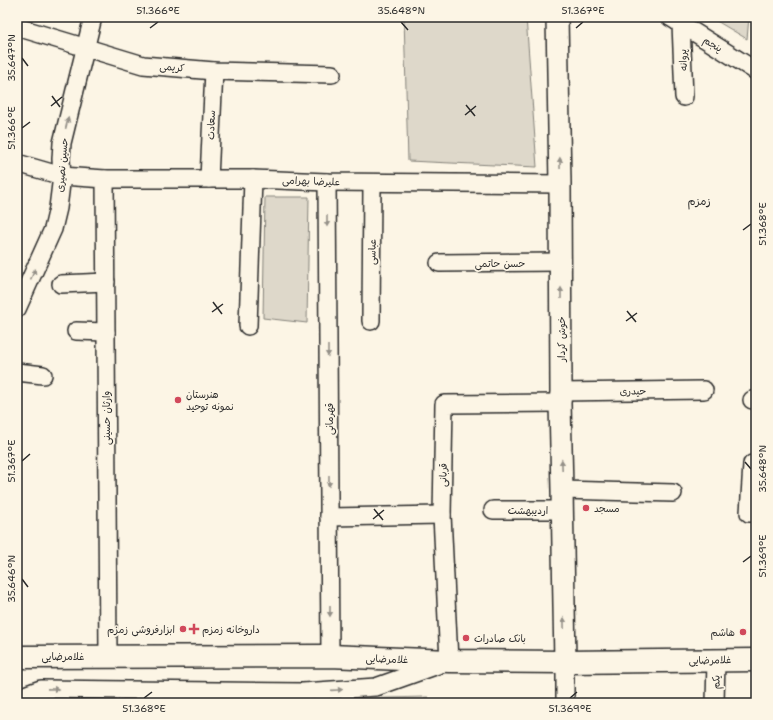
<svg xmlns="http://www.w3.org/2000/svg" width="773" height="720" font-family="'Shantell Sans','Playpen Sans Arabic',sans-serif">
<rect width="100%" height="100%" fill="#fcf5e5"/>
<filter id="ink" filterUnits="userSpaceOnUse"><feTurbulence type="fractalNoise" baseFrequency=".025" numOctaves="2"/><feDisplacementMap in="SourceGraphic" scale="8" xChannelSelector="R" yChannelSelector="G"/><feConvolveMatrix kernelMatrix="1 2 1 2 8 2 1 2 1" color-interpolation-filters="sRGB"/></filter>
<g filter="url(#ink)">
<g fill="#ded8ca" stroke="#84827a">
<path d="M404 17H526L537 167 408 161Z"/>
<path d="M710 17H749L747 39Z"/>
<path d="M265 197H309L307 323 263 318Z"/>
<path d="M428 697 427 703H160Z"/>
</g>
<g fill="none" stroke-linecap="round" stroke-linejoin="round">
<defs>
<g id="minor">
<path d="M670 17 756 71"/>
<path d="M681 24 684 97"/>
<path d="M17 27 143 65 214 71 332 74"/>
<path d="M17 163 62 176 105 179H253L327 182 560 184"/>
<path d="M105 179 108 656"/>
<path d="M209 179 214 71"/>
<path d="M327 182 330 656"/>
<path d="M439 263 560 262"/>
<path d="M61 284 106 282"/>
<path d="M17 309 53 229 58 208 62 176 61 159 62 143 93 17"/>
<path d="M371 321 372 183"/>
<path d="M248 326 253 179"/>
<path d="M76 331 106 332"/>
<path d="M17 372 43 375"/>
<path d="M561 392 704 390"/>
<path d="M752 400H756"/>
<path d="M752 464 749 513H756"/>
<path d="M562 490 673 493"/>
<path d="M493 510H563"/>
<path d="M329 517 442 515"/>
<path d="M565 662V703"/>
<path d="M17 701 22 696 41 689 303 692 376 687 449 661 442 515 444 404 560 403"/>
<path d="M715 703 716 660"/>
</g>
<path id="tertiary" d="M557 17 560 184 561 392 560 403 562 490 565 662"/>
<path id="secondary" d="M17 657 330 656 449 661 565 662 756 660"/>
</defs>
<use href="#minor" stroke="#2b2b2b" stroke-width="20"/>
<use href="#tertiary" stroke="#2b2b2b" stroke-width="24"/>
<use href="#secondary" stroke="#2b2b2b" stroke-width="25"/>
<use href="#minor" stroke="#fcf5e5" stroke-width="17"/>
<use href="#tertiary" stroke="#fcf5e5" stroke-width="21"/>
<use href="#secondary" stroke="#fcf5e5" stroke-width="22"/>
</g>
<defs><path id="oneway-solid" d="M-6-.8H1V-3.2L6.5 0L1 3.2V.8H-6Z"/></defs>
<g fill="#949088">
<use href="#oneway-solid" transform="translate(67 123) rotate(-76)"/>
<use href="#oneway-solid" transform="translate(560 163) rotate(-91)"/>
<use href="#oneway-solid" transform="translate(327 221) rotate(90)"/>
<use href="#oneway-solid" transform="translate(33 274) rotate(-66)"/>
<use href="#oneway-solid" transform="translate(561 293) rotate(-90)"/>
<use href="#oneway-solid" transform="translate(328 351) rotate(90)"/>
<use href="#oneway-solid" transform="translate(562 465) rotate(-92)"/>
<use href="#oneway-solid" transform="translate(329 481) rotate(90)"/>
<use href="#oneway-solid" transform="translate(330 611) rotate(90)"/>
<use href="#oneway-solid" transform="translate(564 623) rotate(-91)"/>
<use href="#oneway-solid" transform="translate(53 689) rotate(1)"/>
<use href="#oneway-solid" transform="translate(337 690) rotate(-4)"/>
</g>
</g>
<path fill="none" stroke="#2b2b2b" stroke-width="1.5" d="M401 22 408 30M150 28 158 22M576 28 583 22M22 58 28 66M52 96 60 107M466 105 475 116M51 106 62 97M465 115 476 106M22 128 30 122M743 230 751 224M213 302 222 314M627 311 636 322M212 312 223 304M626 321 637 313M22 461 30 454M745 462 751 469M374 509 383 520M373 519 384 510M743 562 751 556M22 579 28 587M144 698 152 692M570 698 577 692"/>
<g fill="#d1495b" stroke="#fcf5e5" stroke-width="1.5">
<circle cx="178" cy="400" r="4"/>
<circle cx="586" cy="508" r="4"/>
<circle cx="183" cy="629" r="4"/>
<path d="M192 623h4v4h4v4h-4v4h-4v-4h-4v-4h4z"/>
<circle cx="743" cy="632" r="4"/>
<circle cx="466" cy="638" r="4"/>
</g>
<g text-anchor="middle" dominant-baseline="central" stroke-width="3.5" stroke-linejoin="round" paint-order="stroke">
<g font-size="10" fill="#2b2b2b" stroke="#fcf5e5">
<text transform="translate(713 44) rotate(32)">پنجم</text>
<text transform="translate(683 60) rotate(-92)">پروانه</text>
<text transform="translate(172 67) rotate(5)">کریمی</text>
<text transform="translate(211 125) rotate(-88)">سعادت</text>
<text transform="translate(62 165) rotate(-85)">حسین نصیری</text>
<text transform="translate(311 181) rotate(2)">علیرضا بهرامی</text>
<text transform="translate(372 252) rotate(-89)">عباسی</text>
<text x="500" y="263">حسن حاتمی</text>
<text transform="translate(561 339) rotate(-90)">خوش کردار</text>
<text transform="translate(633 391) rotate(-1)">حیدری</text>
<text transform="translate(106 418) rotate(-90)">وارثان حسینی</text>
<text transform="translate(329 419) rotate(-90)">قهرمانی</text>
<text transform="translate(443 475) rotate(-89)">قربانی</text>
<text x="528" y="510">اردیبهشت</text>
<text x="63" y="656">غلامرضایی</text>
<text transform="translate(387 659) rotate(2)">غلامرضایی</text>
<text transform="translate(710 660) rotate(-1)">غلامرضایی</text>
<text transform="translate(716 682) rotate(-89)">یکم</text>
</g>
<g font-size="10" fill="#2b2b2b" stroke="#fcf5e5" text-anchor="start">
<text x="186" y="394">هنرستان<tspan x="186" dy="12">نمونه توحید</tspan></text>
<text x="594" y="508">مسجد</text>
<text x="175" y="629" text-anchor="end">ابزارفروشی زمزم</text>
<text x="202" y="629">داروخانه زمزم</text>
<text x="735" y="632" text-anchor="end">هاشم</text>
<text x="474" y="638">بانک صادرات</text>
</g>
<g font-size="11" fill="#2b2b2b" stroke="#fcf5e5">
<text x="699" y="201">زمزم</text>
</g>
</g>
<rect width="773" height="720" fill="none" stroke="#fcf5e5" stroke-width="44"/>
<rect x="22" y="22" width="729" height="676" fill="none" stroke="#2b2b2b" stroke-width="1.5"/>
<g font-size="10" text-anchor="middle" fill="#2b2b2b">
<text x="158" y="14">51.366°E</text>
<text x="401" y="14">35.648°N</text>
<text x="583" y="14">51.367°E</text>
<text transform="translate(11 58) rotate(-90)" y="4">35.647°N</text>
<text transform="translate(11 128) rotate(-90)" y="4">51.366°E</text>
<text transform="translate(762 224) rotate(-90)" y="4">51.368°E</text>
<text transform="translate(11 461) rotate(-90)" y="4">51.367°E</text>
<text transform="translate(762 469) rotate(-90)" y="4">35.648°N</text>
<text transform="translate(762 556) rotate(-90)" y="4">51.369°E</text>
<text transform="translate(11 579) rotate(-90)" y="4">35.646°N</text>
<text x="144" y="712">51.368°E</text>
<text x="570" y="712">51.369°E</text>
</g>
</svg>
